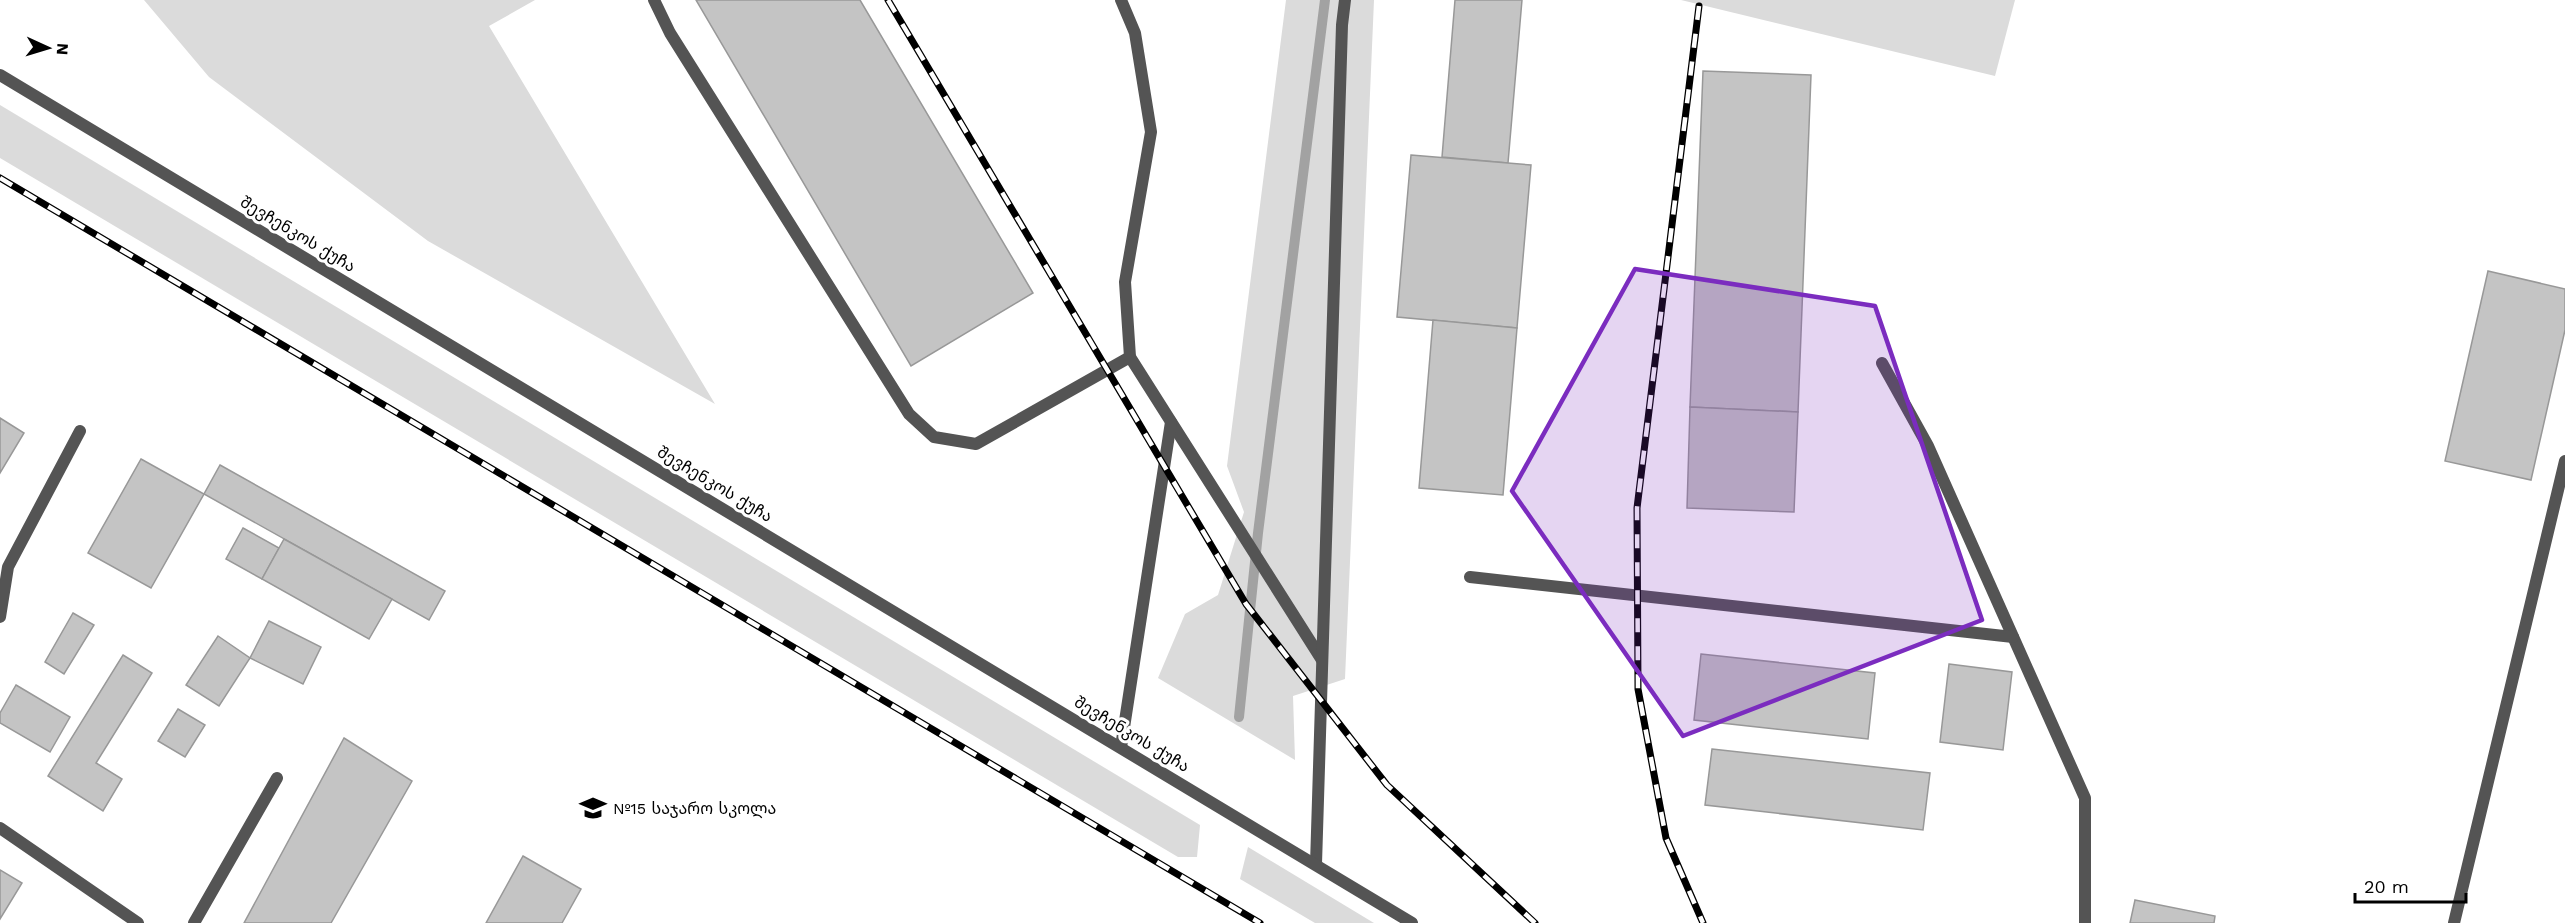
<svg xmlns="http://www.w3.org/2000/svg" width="2565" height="923" font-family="'Work Sans','Noto Sans Georgian',sans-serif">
<rect width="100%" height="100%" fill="#fff"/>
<g fill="#dbdbdb">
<path d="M144 0H535L489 26 715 404 428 241 209 77Z"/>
<path d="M1286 0H1374L1345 679 1293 696 1295 760 1158 678 1185 614 1218 595 1244 512 1227 466Z"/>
<path d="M1681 0H2015L1995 76Z"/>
<path d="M0 105 1200 825 1197 857H1178L0 158Z"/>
<path d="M1248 847 1374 923H1315L1240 879Z"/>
</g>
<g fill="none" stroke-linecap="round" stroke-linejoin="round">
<path stroke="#a2a2a2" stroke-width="10" d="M1239 717 1258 533 1325 0"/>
</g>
<g fill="#c4c4c4" stroke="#989898" stroke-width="1.5">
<path d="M696 0H860L1033 293 911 366Z"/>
<path d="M1455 0H1522L1508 163 1442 157Z"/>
<path d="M1703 71 1811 75 1798 412 1690 407Z"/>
<path d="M1411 155 1531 165 1517 328 1397 317Z"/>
<path d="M2488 271 2565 289V330L2531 480 2445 461Z"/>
<path d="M1433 320 1517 328 1503 495 1419 488Z"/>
<path d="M1690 407 1798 412 1794 512 1687 508Z"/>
<path d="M0 418 24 433 0 473Z"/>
<path d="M141 459 204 494 151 588 88 553Z"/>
<path d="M220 465 445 591 429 620 204 494Z"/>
<path d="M243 528 279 548 262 579 226 559Z"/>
<path d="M284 539 392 599 369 639 262 579Z"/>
<path d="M73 613 94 625 64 674 45 662Z"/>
<path d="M269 621 321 647 303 684 250 658Z"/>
<path d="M218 636 250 658 219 706 186 685Z"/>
<path d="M1701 654 1875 673 1868 739 1694 720Z"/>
<path d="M123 655 152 673 96 763 122 779 103 811 48 776Z"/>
<path d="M1949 664 2012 672 2003 750 1940 742Z"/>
<path d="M16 685 70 717 50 752 0 723V713Z"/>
<path d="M178 709 205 725 185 757 158 741Z"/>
<path d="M344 738 412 781 331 923H244Z"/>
<path d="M1712 749 1930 773 1923 830 1705 805Z"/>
<path d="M523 856 581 889 562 923H486Z"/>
<path d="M0 870 22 883 0 919Z"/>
<path d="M2135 900 2215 916 2214 923H2130Z"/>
</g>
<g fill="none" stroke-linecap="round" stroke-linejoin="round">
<g stroke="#545454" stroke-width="12">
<path d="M654 0 670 33 909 414 934 437 976 444 1130 357"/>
<path d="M1121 0 1135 33 1151 132 1125 282 1130 357 1322 660"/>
<path d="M1882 363 1928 446 2085 798V923"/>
<path d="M1470 577 2013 637"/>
<path d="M0 617 8 567 80 431"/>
<path d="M1121 747 1171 422"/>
<path d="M0 828 138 923"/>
<path d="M1316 864 1342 25 1345 0"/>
<path d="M194 923 277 778"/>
</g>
<g stroke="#545454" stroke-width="12">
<path d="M0 75 1412 923"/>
<path d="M2454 923 2565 461"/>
</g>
<defs>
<g id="rail">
<path d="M888 0 1246 604 1387 785 1535 923"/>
<path d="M1699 6 1637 508 1638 689 1666 838 1703 923"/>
<path d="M0 178 1260 923"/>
</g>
</defs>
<use href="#rail" stroke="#000" stroke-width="7"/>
<use href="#rail" stroke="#fff" stroke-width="4.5" stroke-dasharray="14" stroke-linecap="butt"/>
</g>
<path fill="#7b2cbf" fill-opacity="0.2" stroke="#7b2cbf" stroke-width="4.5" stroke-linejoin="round" d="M1635 269 1875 306 1982 620 1683 736 1512 491Z"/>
<defs>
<symbol id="school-bare" viewBox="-9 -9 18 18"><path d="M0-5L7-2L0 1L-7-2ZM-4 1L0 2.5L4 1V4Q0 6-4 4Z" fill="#000" stroke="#fff" stroke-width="2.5" paint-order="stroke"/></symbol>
</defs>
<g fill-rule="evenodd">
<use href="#school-bare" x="574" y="789" width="38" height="38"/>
</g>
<g text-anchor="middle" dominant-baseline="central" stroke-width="6" stroke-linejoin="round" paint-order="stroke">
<g font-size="16" fill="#000" stroke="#fff">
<text transform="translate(298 234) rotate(31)">შევჩენკოს ქუჩა</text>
<text transform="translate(715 484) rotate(31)">შევჩენკოს ქუჩა</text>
<text transform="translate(1132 734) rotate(31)">შევჩენკოს ქუჩა</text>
</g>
<g font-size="16" fill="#000" stroke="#fff" text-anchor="start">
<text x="613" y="808">№15 საჯარო სკოლა</text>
</g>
</g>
<g transform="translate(48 48) rotate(94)" stroke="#ffffff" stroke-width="4.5" paint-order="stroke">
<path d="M0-4.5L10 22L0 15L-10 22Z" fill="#000000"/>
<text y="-9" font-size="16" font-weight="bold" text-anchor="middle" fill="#000000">N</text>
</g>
<path d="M2355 893v9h111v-9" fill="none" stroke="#000000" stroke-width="3"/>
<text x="2364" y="893" font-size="18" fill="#000000" stroke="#ffffff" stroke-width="4.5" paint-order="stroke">20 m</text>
</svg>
